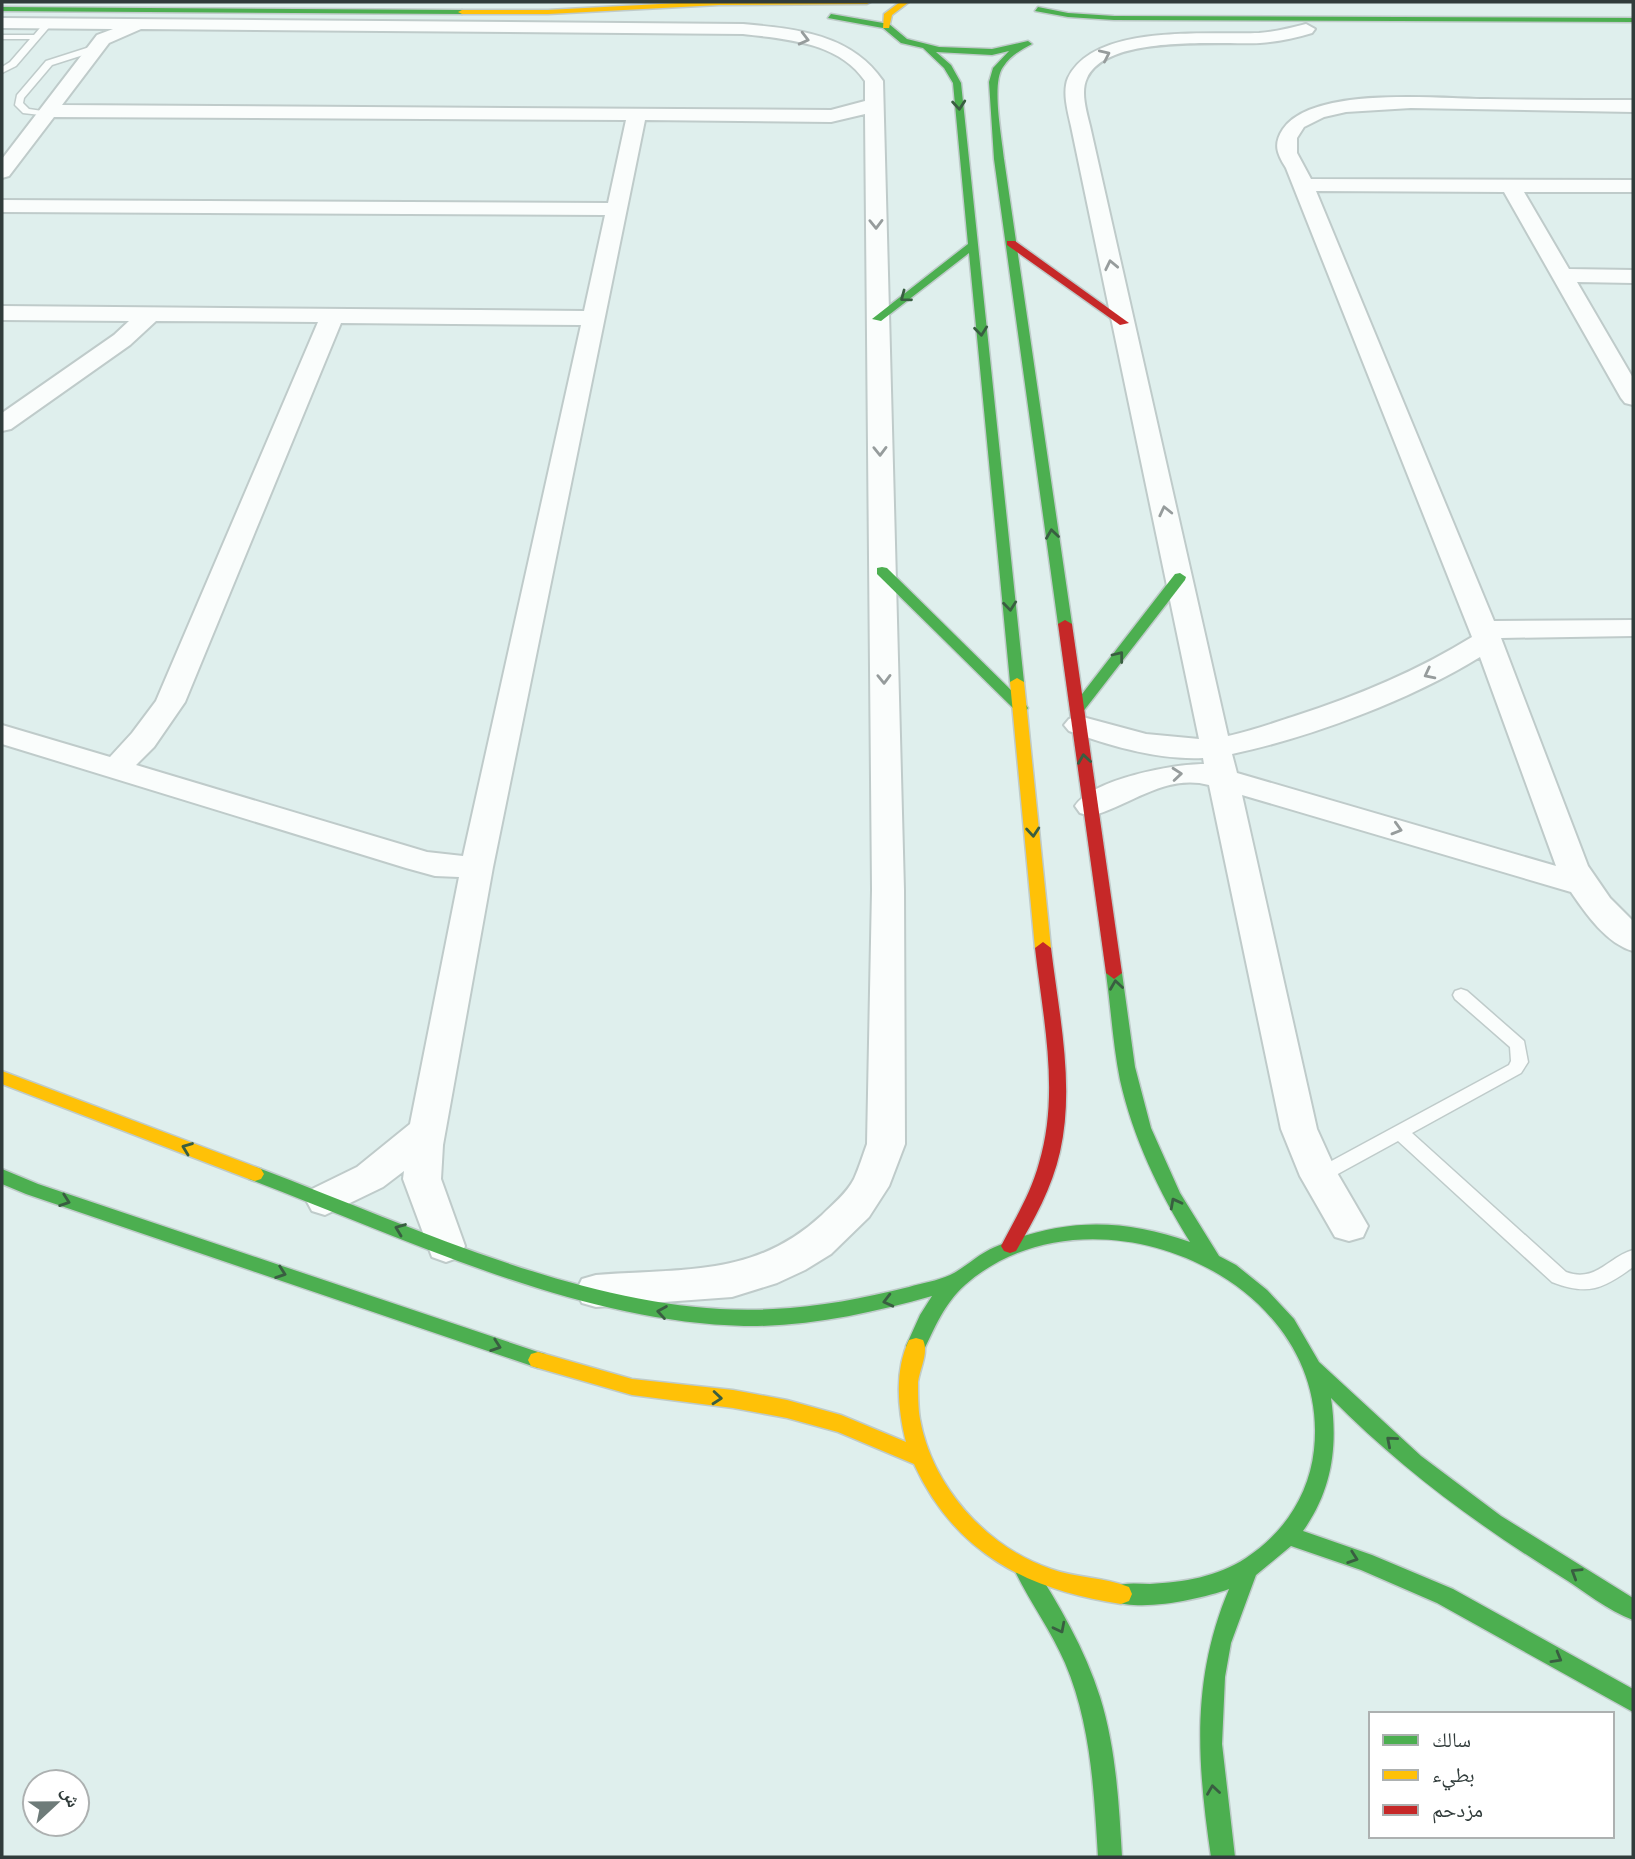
<svg xmlns="http://www.w3.org/2000/svg" width="1635" height="1859" font-family="'Noto Sans','Noto Naskh Arabic',sans-serif">
<rect width="100%" height="100%" fill="#dfefed"/>
<g fill="none" stroke-linecap="round" stroke-linejoin="round">
<defs>
<g id="lane">
<path d="M45 22 52 24 16 66 2 73V67L10 62 30 39H2V35H34Z"/>
<path d="M96 45 99 46V50L52 65 24 98 23 103 29 109 49 112V116L23 113 15 105 17 95 46 61Z"/>
<path d="M1461 989 1467 991 1524 1041 1528 1062 1521 1073 1412 1133 1566 1272C1596 1283 1608 1257 1633 1250V1267C1603 1289 1588 1296 1552 1282L1398 1141 1325 1181 1319 1183 1313 1181 1310 1176 1313 1171 1509 1065 1511 1061 1510 1047 1455 999 1453 995 1455 991Z"/>
</g>
<g id="street">
<path d="M2 18 743 24C796 29 851 34 883 81L904 890 905 1144 889 1186 869 1217 831 1254 805 1270 777 1283 732 1297 596 1307 582 1303 576 1291 582 1279 596 1275C682 1268 754 1278 822 1215 833 1204 847 1193 854 1179 859 1168 863 1155 867 1144L872 890 865 114 831 122 645 120 493 867 443 1145 441 1179 465 1246 460 1257 446 1262 432 1257 403 1179 404 1171 383 1187 325 1215 312 1211 306 1200 312 1189 357 1167 410 1124 459 877 435 876 406 868 2 744V725L110 757 132 733 156 701 318 322 156 321 130 345 11 429 2 431V413L114 335 129 321 2 320V306L584 311 605 215 2 212V200L608 203 626 120 54 117 9 176 2 178V159L97 35 113 29 2 28ZM141 29 743 34C786 39 839 42 865 81V101L831 110 62 105 109 43ZM341 323 581 325 463 856 427 852 136 765 154 747 185 702Z"/>
<path d="M1306 24 1315 29 1312 33C1295 38 1277 42 1260 43 1219 45 1108 34 1087 78 1080 92 1087 113 1090 126L1228 736C1251 731 1273 723 1295 716 1357 696 1417 671 1472 637L1286 168C1277 154 1273 144 1283 129 1313 85 1440 99 1488 99 1537 100 1585 100 1633 100V112L1411 108 1346 112 1324 117 1304 127 1297 138V153L1311 179 1633 180V192H1524L1569 269 1633 270V283L1577 282 1633 378V405L1625 403 1621 398 1504 192 1316 191 1494 621 1633 620V636L1501 638 1588 866 1610 898 1633 921V951C1607 944 1586 914 1571 892L1242 795 1317 1129 1336 1171 1368 1226 1363 1237 1349 1241 1335 1237 1300 1176 1281 1129 1209 785C1166 773 1129 806 1091 816L1080 813 1075 806C1093 779 1173 764 1204 764L1203 758C1157 760 1111 746 1069 731L1064 725 1069 719 1079 716 1146 734 1199 739 1071 126C1068 112 1062 92 1068 78 1094 23 1208 35 1259 33 1275 32 1290 28 1306 24ZM1480 657 1556 866 1237 773 1232 754C1312 737 1410 700 1480 657Z"/>
</g>
<g id="fast">
<path d="M2 7 462 10 466 12 462 14 2 11Z"/>
<path d="M1038 7 1068 13 1114 16 1633 18V22L1114 20 1068 17 1035 11Z"/>
<path d="M831 14 889 24 907 39 939 47 992 49 1028 41 1032 44C1021 50 1011 55 1003 67 991 83 1002 138 1004 159L1072 624 1065 628 1058 624 994 159 989 82 993 68 1009 51 992 55 936 52 951 65 961 83 1024 682 1022 685H1012L1010 682 969 253 881 321 872 319 968 244 953 83 944 68 923 48 901 43 883 28 828 18Z"/>
<path d="M882 567 887 568 1026 705 1028 708 1026 711H1016L877 574V568Z"/>
<path d="M1180 573 1186 577 1185 580 1082 713H1072L1070 710 1072 707 1175 574Z"/>
<path d="M1114 967 1122 973 1135 1067 1151 1128 1180 1193 1219 1256 1236 1265 1267 1290 1294 1319 1319 1362 1421 1456 1501 1516 1633 1598V1620C1608 1611 1583 1590 1560 1576 1476 1524 1400 1468 1331 1398 1338 1447 1332 1490 1303 1531L1372 1555 1453 1589 1633 1689V1712L1437 1603 1361 1570 1291 1546 1256 1575 1231 1643 1225 1677 1222 1744 1235 1857H1211C1197 1762 1191 1679 1229 1589 1201 1599 1142 1612 1113 1601L1110 1594 1113 1587C1125 1582 1138 1584 1150 1584 1184 1582 1217 1577 1246 1558 1284 1533 1309 1495 1314 1450 1333 1276 1089 1175 965 1285 944 1304 935 1327 923 1352L916 1354 909 1352 906 1346 920 1315 932 1296C871 1313 808 1327 744 1326 576 1322 405 1238 249 1179L246 1174 249 1169 255 1167 261 1169C417 1228 605 1319 773 1309 819 1307 865 1298 909 1287 922 1283 937 1281 950 1275 965 1268 978 1254 995 1247 1061 1218 1122 1218 1190 1242 1159 1192 1133 1138 1120 1080 1113 1045 1111 1009 1106 973Z"/>
<path d="M2 1169 38 1184 538 1352 545 1354 548 1360 545 1366 538 1368 26 1194 2 1184Z"/>
<path d="M1025 1559 1032 1562C1059 1605 1085 1649 1100 1697 1116 1748 1119 1804 1122 1857H1098C1094 1791 1091 1724 1065 1663 1051 1630 1029 1601 1014 1569L1018 1562Z"/>
</g>
<g id="slow">
<path d="M697 2H871L867 4 719 5 548 14H462L458 12 462 10H548Z"/>
<path d="M900 2H909L892 15 889 28H883L884 14Z"/>
<path d="M1017 678 1024 682 1051 948 1043 954 1035 948 1010 682Z"/>
<path d="M2 1071 261 1169 264 1174 261 1179 255 1181 249 1179 2 1084Z"/>
<path d="M916 1338 923 1340C929 1352 920 1368 918 1382 918 1393 918 1408 920 1419 932 1486 986 1547 1051 1569 1076 1578 1104 1577 1129 1587L1132 1594 1129 1601 1121 1604C1027 1590 955 1553 914 1464L838 1432 787 1418 733 1408 632 1395 538 1368 531 1366 528 1360 531 1354 538 1352 632 1379 733 1390 787 1400 841 1415 906 1442C898 1410 894 1371 909 1340Z"/>
</g>
<g id="jam">
<path d="M1007 241H1015L1129 323 1120 325 1007 245Z"/>
<path d="M1065 620 1072 624 1122 973 1114 979 1106 973 1058 624Z"/>
<path d="M1043 942 1051 948C1059 1015 1075 1085 1060 1152 1052 1188 1034 1220 1016 1251L1010 1253 1004 1251 1001 1246C1015 1219 1031 1193 1039 1163 1060 1093 1043 1019 1035 948Z"/>
</g>
</defs>
<use href="#lane" stroke="#bfcbca" stroke-width="3"/>
<use href="#street" stroke="#bfcbca" stroke-width="4"/>
<use href="#fast" stroke="#bfcbca" stroke-width="3"/>
<use href="#slow" stroke="#bfcbca" stroke-width="3"/>
<use href="#jam" stroke="#bfcbca" stroke-width="3"/>
<use href="#lane" fill="#fafdfc" fill-rule="evenodd"/>
<use href="#street" fill="#fafdfc" fill-rule="evenodd"/>
<use href="#fast" fill="#4caf50" fill-rule="evenodd"/>
<use href="#slow" fill="#ffc107" fill-rule="evenodd"/>
<use href="#jam" fill="#c62828" fill-rule="evenodd"/>
</g>
<defs><path id="oneway-chevron" d="M-2-3.5L2.5 0L-2 3.5" fill="none" stroke-width="1.6" stroke-linecap="round" stroke-linejoin="round" transform="scale(1.75)"/></defs>
<g stroke="#969c9c">
<use href="#oneway-chevron" transform="translate(804 39) rotate(14)"/>
<use href="#oneway-chevron" transform="translate(1105 55) rotate(-25)"/>
<use href="#oneway-chevron" transform="translate(876 224) rotate(89)"/>
<use href="#oneway-chevron" transform="translate(1111 265) rotate(-102)"/>
<use href="#oneway-chevron" transform="translate(880 451) rotate(89)"/>
<use href="#oneway-chevron" transform="translate(1165 511) rotate(-103)"/>
<use href="#oneway-chevron" transform="translate(1429 674) rotate(153)"/>
<use href="#oneway-chevron" transform="translate(884 679) rotate(89)"/>
<use href="#oneway-chevron" transform="translate(1177 774) rotate(-5)"/>
<use href="#oneway-chevron" transform="translate(1397 829) rotate(16)"/>
</g>
<g stroke="#395e41">
<use href="#oneway-chevron" transform="translate(959 105) rotate(85)"/>
<use href="#oneway-chevron" transform="translate(905 297) rotate(143)"/>
<use href="#oneway-chevron" transform="translate(981 331) rotate(84)"/>
<use href="#oneway-chevron" transform="translate(1052 534) rotate(-98)"/>
<use href="#oneway-chevron" transform="translate(1010 606) rotate(84)"/>
<use href="#oneway-chevron" transform="translate(1119 656) rotate(-52)"/>
<use href="#oneway-chevron" transform="translate(1084 759) rotate(-98)"/>
<use href="#oneway-chevron" transform="translate(1033 832) rotate(85)"/>
<use href="#oneway-chevron" transform="translate(1116 985) rotate(-98)"/>
<use href="#oneway-chevron" transform="translate(187 1148) rotate(-159)"/>
<use href="#oneway-chevron" transform="translate(65 1201) rotate(19)"/>
<use href="#oneway-chevron" transform="translate(1175 1203) rotate(-118)"/>
<use href="#oneway-chevron" transform="translate(400 1229) rotate(-159)"/>
<use href="#oneway-chevron" transform="translate(281 1273) rotate(19)"/>
<use href="#oneway-chevron" transform="translate(888 1301) rotate(166)"/>
<use href="#oneway-chevron" transform="translate(662 1312) rotate(-171)"/>
<use href="#oneway-chevron" transform="translate(496 1346) rotate(19)"/>
<use href="#oneway-chevron" transform="translate(717 1398) rotate(5)"/>
<use href="#oneway-chevron" transform="translate(1391 1441) rotate(-139)"/>
<use href="#oneway-chevron" transform="translate(1353 1558) rotate(19)"/>
<use href="#oneway-chevron" transform="translate(1576 1573) rotate(-148)"/>
<use href="#oneway-chevron" transform="translate(1060 1628) rotate(63)"/>
<use href="#oneway-chevron" transform="translate(1557 1658) rotate(30)"/>
<use href="#oneway-chevron" transform="translate(1213 1790) rotate(-98)"/>
</g>
<rect width="1635" height="1859" fill="none" stroke="#313c3b" stroke-width="7"/>
<rect x="1369" y="1712" width="245" height="126" fill="#ffffff" stroke="#adb1b1" stroke-width="2"/>
<rect x="1383" y="1735" width="35" height="10" fill="#4caf50" stroke="#adb1b1" stroke-width="2"/>
<text x="1432" y="1747" font-size="21" fill="#313c3b">سالك</text>
<rect x="1383" y="1770" width="35" height="10" fill="#ffc107" stroke="#adb1b1" stroke-width="2"/>
<text x="1432" y="1782" font-size="21" fill="#313c3b">بطيء</text>
<rect x="1383" y="1805" width="35" height="10" fill="#c62828" stroke="#adb1b1" stroke-width="2"/>
<text x="1432" y="1817" font-size="21" fill="#313c3b">مزدحم</text>
<g transform="translate(56 1803) rotate(68)"><circle r="33" fill="#ffffff" stroke="#adb1b1" stroke-width="2"/>
<path d="M0-5L12 26L0 18L-12 26Z" fill="#6e7b79"/>
<text y="-10" font-size="19" font-weight="bold" text-anchor="middle" fill="#313c3b">ش</text>
</g>
</svg>
